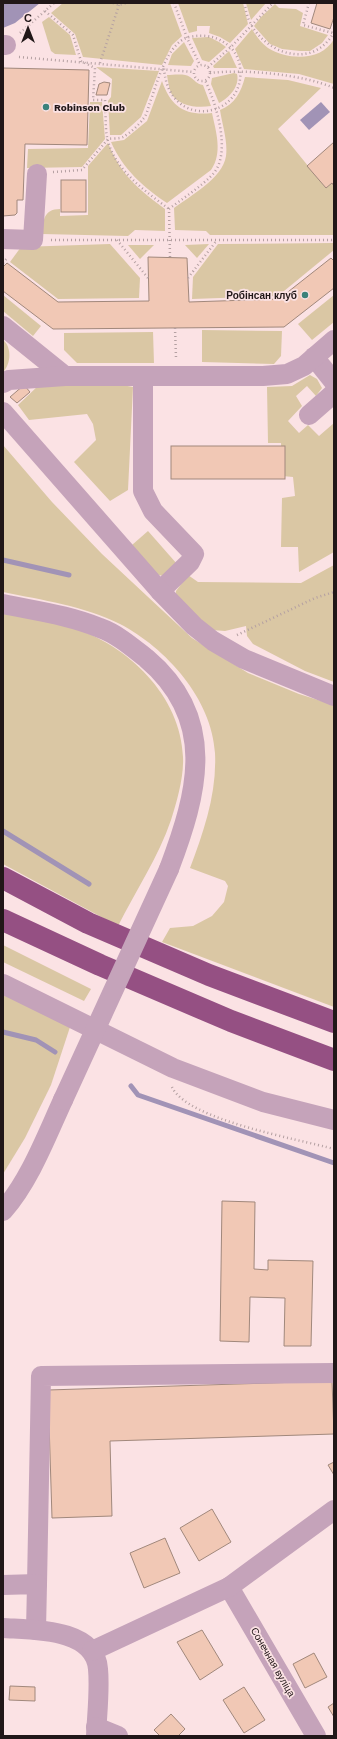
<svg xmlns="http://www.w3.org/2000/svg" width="337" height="1739" font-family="'Work Sans',sans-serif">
<rect width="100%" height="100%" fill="#fbe2e4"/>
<g fill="#dac7a4">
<path d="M63 3H170L182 36 172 45 162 65 83 57 75 34 51 13Z"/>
<path d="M178 3H243L248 24 230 43 220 37 209 33 210 26H197V31L189 33Z"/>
<path d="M246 3H266L251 20Z"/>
<path d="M275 4 279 8 296 9 303 13 300 26 328 35 322 43 310 51H300L282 49 270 44 254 26 261 17Z"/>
<path d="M49 17 70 35 76 55 55 54 51 51 42 22Z"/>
<path d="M252 29C256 36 261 43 268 48 288 60 321 62 334 39V84L299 74 244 69 235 49Z"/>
<path d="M209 37 219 42 226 47 209 62 202 60 192 38Z"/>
<path d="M184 42 194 61 191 66 168 65 172 54Z"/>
<path d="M229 51 237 68H214L213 66Z"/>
<path d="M96 67 159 71 141 117 121 135H110L108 101 111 97 112 79Z"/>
<path d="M234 73 237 74C240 86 229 98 219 103L211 84 212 78Z"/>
<path d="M167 75C173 75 185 73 190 77 195 80 196 84 203 85L211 106C198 108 179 107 171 93 169 88 168 81 167 75Z"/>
<path d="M245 77 288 80 321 88 278 129 326 188 332 183 334 186V235H210L206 231 175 230 174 208C190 196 223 178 226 156 228 141 222 124 220 110 235 104 241 92 245 77Z"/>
<path d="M162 81C171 107 185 116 212 113 216 132 223 153 211 170L167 203C143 187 123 169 111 142L124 140 147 121Z"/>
<path d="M90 102H102L105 139 82 167 27 168 28 149 88 148Z"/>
<path d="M108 143C121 175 138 189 165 209V231L135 230 128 236 42 234C43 220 44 209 60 209V216L88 215V166Z"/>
<path d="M334 243V250L278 296 192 299 193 277 218 244Z"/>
<path d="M110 244 140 278 139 298 58 299 10 262 21 247Z"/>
<path d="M209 244 197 258 185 245Z"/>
<path d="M128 245H154L140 259Z"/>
<path d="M3 295 41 326 33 336 3 311Z"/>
<path d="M334 295V322L312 340 298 324Z"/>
<path d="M202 330 282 331 281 356 274 364 202 362Z"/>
<path d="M153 332 154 363H77L64 350V333Z"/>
<path d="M3 340C12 347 11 364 3 372Z"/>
<path d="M310 375 317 379 322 388 316 396 307 386 296 396 302 406 288 421 299 433 308 425 319 436 334 423V552L299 572 298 547H281L282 498 295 496 293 477 282 476 281 443H268L267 387 292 386Z"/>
<path d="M39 385H122L133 387 128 490 110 501 74 462 96 440 93 424 87 414 29 420 18 405Z"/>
<path d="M3 445 52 502 102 554 192 638 248 673 299 694 334 705V1007L162 942 170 928 193 926 212 916 224 902 228 886 225 881 190 868C204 831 217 793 215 753 212 699 166 648 120 624 84 606 42 600 3 592Z"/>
<path d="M148 531 177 564 166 577 156 574 132 545Z"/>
<path d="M334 565V682L305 671 253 644 247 636 246 626 225 631 212 630 176 598V591L188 575 198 582 301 583Z"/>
<path d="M3 612C25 617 50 620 71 627 128 645 181 696 183 757 184 777 177 801 171 820 159 856 135 892 118 926L3 864Z"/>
<path d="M3 945 91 989 84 1001 3 962Z"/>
<path d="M3 994 70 1027 51 1085 25 1138 3 1174Z"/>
</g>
<g fill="#a193b6">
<path d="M3 3H40L15 23 3 28Z"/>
<path d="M321 102 330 112 309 130 300 120Z"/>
</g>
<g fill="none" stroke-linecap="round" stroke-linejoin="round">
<g stroke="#a193b6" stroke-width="5">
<path d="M3 560 69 575"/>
<path d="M3 831 89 884"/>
<path d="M3 1032 36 1040 55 1052"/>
<path d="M131 1086 138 1095 334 1163"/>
</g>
</g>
<g fill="#f1c8b5" stroke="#a1887c">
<path d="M317 3H334V17L330 29 311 23Z"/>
<path d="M3 68 89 70 87 145 25 144 23 200H17V213L15 215 3 216Z"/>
<path d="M104 82 110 83 107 95H96L99 84Z"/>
<path d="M334 142V186L332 183 326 188 307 166Z"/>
<rect x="61" y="180" width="25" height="32"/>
<path d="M148 257 187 258 189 302 279 299 331 258 334 261V288L284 327 53 329 3 291V267L7 263 58 302 149 301Z"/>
<path d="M24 385 30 392 17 403 10 397Z"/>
<rect x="171" y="446" width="114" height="33"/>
<path d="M222 1201 255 1202 254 1269 268 1270V1260L313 1261 311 1346H284L285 1298 250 1297 249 1342 220 1341Z"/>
<path d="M332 1381 334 1434 110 1441 112 1516 52 1518 48 1390Z"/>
<path d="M334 1462V1475L328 1465Z"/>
<path d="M212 1509 231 1542 199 1561 180 1528Z"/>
<path d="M165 1538 180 1573 144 1588 130 1553Z"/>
<path d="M202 1630 223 1665 200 1680 177 1642Z"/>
<path d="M314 1653 327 1677 305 1688 293 1664Z"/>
<path d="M10 1686 35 1687V1701L9 1700Z"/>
<path d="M244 1687 265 1720 244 1733 223 1700Z"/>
<path d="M334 1703V1717L328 1707Z"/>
<path d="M171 1714 185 1729 178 1736H160L154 1730Z"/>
</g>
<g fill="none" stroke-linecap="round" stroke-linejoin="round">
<g stroke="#b4a0a2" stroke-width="2.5" stroke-dasharray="1 3" stroke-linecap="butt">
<path d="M113 3 119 5 127 3"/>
<path d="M174 3 187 38 200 65"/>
<path d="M245 3C247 47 310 77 334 32"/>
<path d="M309 3 303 25 333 33"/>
<path d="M45 11 73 35 81 61 95 68 93 100H105C106 112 105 126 107 137 113 169 145 191 169 209"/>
<path d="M20 33 54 3"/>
<path d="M19 57 193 72"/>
<path d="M100 63 119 5"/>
<circle cx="202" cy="73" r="8"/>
<path d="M208 67 231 47 273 3"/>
<path d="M210 73C244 69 302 74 334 88"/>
<path d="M53 172 82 170 108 139C112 138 119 139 123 137 129 134 139 125 143 119 146 116 148 110 149 105 157 85 166 43 189 37 204 34 217 36 229 46 235 51 239 59 240 67 247 119 168 132 164 68"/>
<path d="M51 240H334"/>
<path d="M117 240 148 278"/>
<path d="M170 257 169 209C183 198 201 187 213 174 232 153 216 103 205 80"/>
<path d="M3 263 8 257"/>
<path d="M188 278 217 240"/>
<path d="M175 328 176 358"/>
<path d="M237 635 315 598 334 592"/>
<path d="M172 1087C187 1120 298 1139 334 1149"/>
</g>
<g stroke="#c5a3ba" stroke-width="20">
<path d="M3 45H6"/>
<path d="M3 239 33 240 37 174"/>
<path d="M3 326 65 376"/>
<path d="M314 357 334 382"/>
<path d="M143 376V491L153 511 194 554 190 562 160 591"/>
<path d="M3 383 9 380 65 376H263L287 374 304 366 334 340"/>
<path d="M3 412 160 591 194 626 213 641 244 659 334 696"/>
<path d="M309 415 334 393"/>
<path d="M3 604C36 611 69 615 100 628 117 634 132 647 146 658 218 719 198 792 169 869"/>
<path d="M3 984 173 1068 263 1102 334 1120"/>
<path d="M3 1211C30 1180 46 1137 63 1100"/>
<path d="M37 1584 41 1376 334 1373"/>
<path d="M3 1585 37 1584 36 1630"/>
<path d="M229 1587 316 1736"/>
<path d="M3 1628C33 1630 95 1628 98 1669 100 1690 97 1714 96 1736"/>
<path d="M92 1651 229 1587 334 1510"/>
<path d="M96 1727 118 1736"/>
</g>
<g stroke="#955083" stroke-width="22">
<path d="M3 878 88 923 209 975 334 1022"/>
<path d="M3 920 100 965 231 1021 334 1060"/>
</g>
<path stroke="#c5a3ba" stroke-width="20" d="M63 1100 169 869"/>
</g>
<g fill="#3b827b" stroke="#fbe2e4" stroke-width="1.5">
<circle cx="46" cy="107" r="4"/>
<circle cx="305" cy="295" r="4"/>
</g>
<g text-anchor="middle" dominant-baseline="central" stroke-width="3.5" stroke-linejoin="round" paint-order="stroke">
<g font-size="10" font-weight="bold" fill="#211718" stroke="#fbe2e4" text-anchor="start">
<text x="54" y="107">Robinson Club</text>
<text x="297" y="295" text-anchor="end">Робінсан клуб</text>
</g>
<g font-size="10" fill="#211718" stroke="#fbe2e4">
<text transform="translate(273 1662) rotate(60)">Сонечная вуліца</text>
</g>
</g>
<rect width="337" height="1739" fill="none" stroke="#211718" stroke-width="8"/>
<g transform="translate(28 28)" stroke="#fbe2e4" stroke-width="3" paint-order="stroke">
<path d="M0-3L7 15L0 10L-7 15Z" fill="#211718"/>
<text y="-6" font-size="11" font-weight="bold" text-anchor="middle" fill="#211718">С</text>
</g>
</svg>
